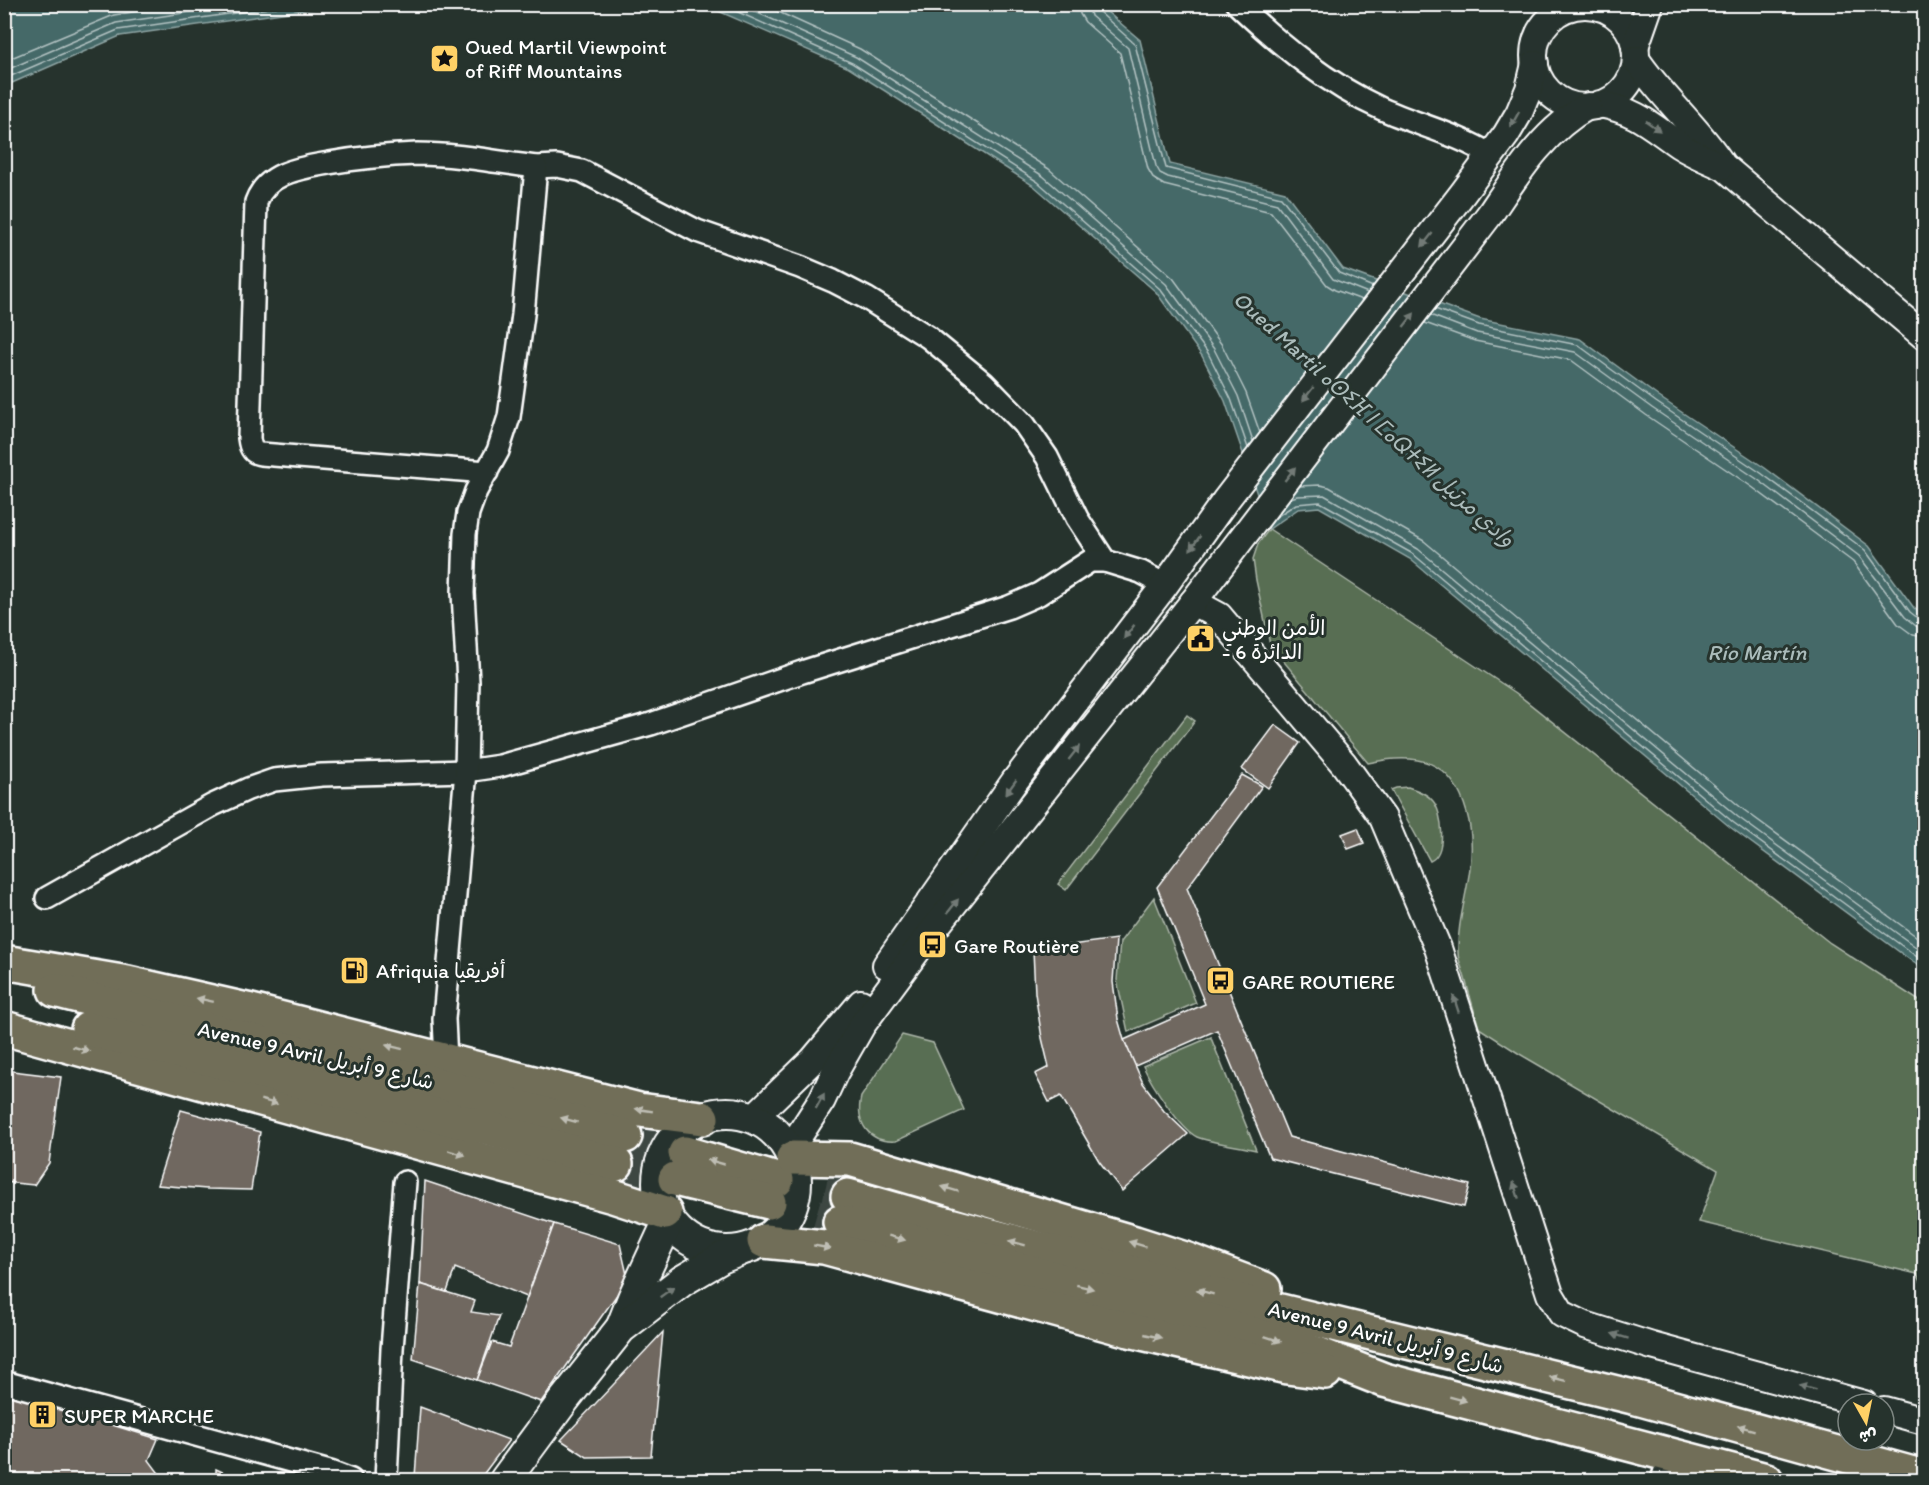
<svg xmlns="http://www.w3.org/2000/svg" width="1929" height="1485" font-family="Itim,'Playpen Sans Arabic','Noto Sans Tifinagh',sans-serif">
<rect width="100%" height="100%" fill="#26332d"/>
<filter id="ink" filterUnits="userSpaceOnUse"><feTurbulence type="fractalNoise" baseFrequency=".0167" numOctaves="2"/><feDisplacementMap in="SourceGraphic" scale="12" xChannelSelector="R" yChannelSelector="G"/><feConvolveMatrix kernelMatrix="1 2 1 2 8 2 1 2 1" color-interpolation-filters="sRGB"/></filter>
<g filter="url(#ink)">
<g fill="#586e53" stroke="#acb6a9" stroke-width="1.5">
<path d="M1269 529 1516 693 1830 943 1924 1004V1287L1917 1274 1699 1222 1718 1170 1518 1053 1479 1028C1474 1010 1469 993 1464 975 1462 968 1458 960 1458 953 1457 920 1469 890 1471 858 1472 842 1471 827 1467 813 1452 759 1417 752 1368 763L1270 645 1256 580 1253 559 1258 544Z"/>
<path d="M1187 715 1195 721 1066 890 1058 884Z"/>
<path d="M1408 787C1416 790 1427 793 1433 801 1443 813 1447 854 1430 861L1391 790 1396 788Z"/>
<path d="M1154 897 1196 1003 1128 1032 1117 980 1120 942Z"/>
<path d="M902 1035 933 1043 964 1110 896 1141C869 1143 855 1123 861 1097Z"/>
<path d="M1211 1037V1038L1256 1150C1240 1146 1212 1143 1197 1137 1180 1129 1151 1083 1143 1066Z"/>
</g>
<g fill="#446968" stroke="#8fa5a4" stroke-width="1.5">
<path d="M5 4H338V5L120 36 5 86Z"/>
<path d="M692 5H1099L1140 40 1170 164 1285 192 1343 269 1480 319 1580 339 1659 397 1765 468 1869 546 1914 608 1924 616V970L1730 827 1410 559 1319 507 1298 509 1269 529 1225 401 1202 356 1156 292 1034 186 849 68 716 10Z"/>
</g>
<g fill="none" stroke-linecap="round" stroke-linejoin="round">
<g stroke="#b4c3c3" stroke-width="1.5">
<path d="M720 4 852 63 1038 182 1160 289 1208 353 1231 399 1248 448"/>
<path d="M738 4 856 57 1043 176 1166 284 1214 349 1238 396 1253 441"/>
<path d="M761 4 860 49 1049 169 1173 278 1222 345 1246 393 1260 433"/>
<path d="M1079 4 1080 14 1085 22 1120 53 1148 169 1154 179 1164 185 1271 212 1327 285 1335 290 1362 300"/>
<path d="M1088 4 1091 16 1128 48 1156 166 1160 173 1168 177 1277 204 1333 279 1368 293"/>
<path d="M1096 4 1098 11 1135 44 1166 168 1281 197 1339 273 1373 287"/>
<path d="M4 61 114 15 182 4"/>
<path d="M4 71 116 23 244 4"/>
<path d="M4 79 118 30 297 4"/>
<path d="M1435 309 1479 325 1578 345 1656 402 1761 473 1865 550 1910 612 1919 619 1924 620"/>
<path d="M1430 315 1477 333 1575 352 1652 408 1757 479 1859 556 1905 617 1916 626 1924 628"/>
<path d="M1425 323 1475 341 1571 360 1646 415 1752 487 1853 562 1898 624 1913 635 1924 637"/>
<path d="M1299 486 1320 485 1329 487 1424 541 1744 810 1924 942"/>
<path d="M1291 498 1297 496 1324 495 1418 549 1738 817 1924 953"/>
<path d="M1276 517 1296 504 1320 502 1413 554 1734 823 1924 962"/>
</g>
</g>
<g fill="#706861" stroke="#fff" stroke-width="1.5">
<path d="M1275 725 1300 743 1268 788 1242 769Z"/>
<path d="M1242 775 1262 786 1187 888 1289 1137 1470 1185 1464 1207 1270 1158 1217 1030 1135 1066 1124 1040 1205 1004 1157 887Z"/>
<path d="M1358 828 1364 843 1348 849 1342 834Z"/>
<path d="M1116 939 1113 982 1118 1019 1124 1040 1143 1083 1164 1111 1188 1134 1122 1191 1099 1161 1061 1096 1049 1102 1035 1074 1049 1067 1042 1038 1035 993 1033 950Z"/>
<path d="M4 1070 61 1077 49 1163 34 1185 4 1182Z"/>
<path d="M181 1110 260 1132 251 1190 207 1189 157 1185Z"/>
<path d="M425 1181 554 1224 527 1297 455 1268 447 1292 420 1284Z"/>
<path d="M554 1224 620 1244 628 1279 541 1402 477 1380 492 1342 509 1347Z"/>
<path d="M420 1284 475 1301 471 1312 499 1316 477 1380 413 1359Z"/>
<path d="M663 1332 651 1456 587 1457 561 1440Z"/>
<path d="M4 1392 158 1439 149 1460 164 1480H22L4 1476Z"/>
<path d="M420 1407 509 1440 479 1480H427L415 1477Z"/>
<path d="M216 1469 240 1480H216Z"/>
</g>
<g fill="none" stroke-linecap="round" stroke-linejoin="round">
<g stroke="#3c4742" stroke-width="33" stroke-dasharray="33 16" stroke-linecap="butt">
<path d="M625 1136 685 1153"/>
<path d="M616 1164 675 1179"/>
<path d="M777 1180 848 1196"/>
<path d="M769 1202 840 1222"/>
</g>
<defs>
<g id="minor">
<path d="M1237 4C1280 45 1327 84 1382 109 1418 125 1457 134 1491 155"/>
<path d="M536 167 557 166 582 171 697 231 800 267 833 281 866 298 928 337 984 383 1024 424 1047 457 1077 518 1105 561"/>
<path d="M47 898 213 805 248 789 274 780 322 775 466 771 500 766 651 724 802 672 1009 607 1039 594 1090 561H1105L1141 572 1165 585"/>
<path d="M446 1061 444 1019 466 771 468 682 463 593 465 534 468 513 476 491 498 451 509 417 523 315 536 167C497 162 457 154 417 154 387 155 358 158 329 163 301 168 267 172 256 202L249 438C250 447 252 453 261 454L487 472"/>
<path d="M4 1382 330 1472 351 1480"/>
<path d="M386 1480 392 1349 405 1182"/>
<path d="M1662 1480 1670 1455"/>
</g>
<g id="tertiary">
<circle cx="1585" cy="56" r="51"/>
<path d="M1635 47 1650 4"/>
<path d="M1636 59C1662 98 1698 127 1723 166L1924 336"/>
<path d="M1600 104C1637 111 1650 125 1679 145 1693 154 1708 160 1722 166"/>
<path d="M1193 602 1219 616 1344 764 1383 818 1438 948 1550 1294 1562 1314 1585 1325 1652 1346 1864 1404"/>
<path d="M886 965 1014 782 1165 585 1225 501 1463 193 1506 135 1519 113 1529 89 1535 64"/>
<path d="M753 1118 813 1060 861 1003"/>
<path d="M789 1151 822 1100 835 1072 862 1025 919 948 1193 602 1490 214C1517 174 1544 130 1588 106"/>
<path d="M1884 1410 1924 1421"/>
</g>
<g id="secondary">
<circle cx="727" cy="1182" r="69"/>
<path d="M622 1326 633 1298 669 1220"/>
<path d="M505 1480 564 1400 621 1328 682 1281 721 1258 739 1251"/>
</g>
<g id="trunk">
<path d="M4 962 128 983 247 1010 639 1110 702 1118"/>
<path d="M55 990 260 1043 425 1081 625 1136"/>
<path d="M4 1028 613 1196 665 1213"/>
<path d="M88 1029 492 1129 616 1164"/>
<path d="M685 1153 777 1180"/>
<path d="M793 1158 850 1159 1135 1243 1185 1259 1264 1289"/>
<path d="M675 1179 769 1202"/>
<path d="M848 1196 946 1224 1252 1304 1637 1398 1924 1477"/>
<path d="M840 1222 1183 1312 1318 1354 1384 1380 1766 1480"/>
<path d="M764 1241 824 1247 1129 1330 1287 1367 1325 1372"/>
</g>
</defs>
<use href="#minor" stroke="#fff" stroke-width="26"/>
<use href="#tertiary" stroke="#fff" stroke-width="30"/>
<use href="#secondary" stroke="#fff" stroke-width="34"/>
<use href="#trunk" stroke="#fff" stroke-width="38"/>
<use href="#minor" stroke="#26332d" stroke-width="21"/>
<use href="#tertiary" stroke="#26332d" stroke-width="26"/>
<use href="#secondary" stroke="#26332d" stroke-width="30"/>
<use href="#trunk" stroke="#716e59" stroke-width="33"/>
</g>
<defs><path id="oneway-solid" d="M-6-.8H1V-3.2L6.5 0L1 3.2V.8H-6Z" transform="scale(1.5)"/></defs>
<g fill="#727a76">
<use href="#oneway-solid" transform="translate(1515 119) rotate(119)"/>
<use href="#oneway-solid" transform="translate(1653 126) rotate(36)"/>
<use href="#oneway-solid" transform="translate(1427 240) rotate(128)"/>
<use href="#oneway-solid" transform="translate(1409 320) rotate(-52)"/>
<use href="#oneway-solid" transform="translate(1308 394) rotate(128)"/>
<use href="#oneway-solid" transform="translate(1290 474) rotate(-52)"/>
<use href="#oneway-solid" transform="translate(1195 543) rotate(126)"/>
<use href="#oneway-solid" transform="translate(1129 632) rotate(127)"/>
<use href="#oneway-solid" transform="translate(1074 753) rotate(-52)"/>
<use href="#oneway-solid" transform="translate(1011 787) rotate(126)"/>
<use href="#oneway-solid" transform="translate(953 906) rotate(-52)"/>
<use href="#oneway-solid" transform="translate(1456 1004) rotate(-108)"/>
<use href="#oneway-solid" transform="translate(820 1101) rotate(-61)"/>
<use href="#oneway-solid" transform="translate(1516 1190) rotate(-108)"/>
<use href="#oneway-solid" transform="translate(667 1292) rotate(-36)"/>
<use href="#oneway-solid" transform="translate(1620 1336) rotate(-163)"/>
<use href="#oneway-solid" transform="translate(1808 1388) rotate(-165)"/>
</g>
<g fill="#bfbeb4">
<use href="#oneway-solid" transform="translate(205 1000) rotate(-168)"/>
<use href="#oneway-solid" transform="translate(394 1047) rotate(-166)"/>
<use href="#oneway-solid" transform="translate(81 1049) rotate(16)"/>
<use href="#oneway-solid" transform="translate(269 1102) rotate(15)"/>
<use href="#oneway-solid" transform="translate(644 1110) rotate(-171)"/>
<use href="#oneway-solid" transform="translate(569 1120) rotate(-165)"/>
<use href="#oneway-solid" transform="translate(457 1153) rotate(15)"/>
<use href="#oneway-solid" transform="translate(716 1162) rotate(-164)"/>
<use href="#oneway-solid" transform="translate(950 1189) rotate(-163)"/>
<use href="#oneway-solid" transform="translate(897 1238) rotate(15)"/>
<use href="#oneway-solid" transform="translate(1017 1243) rotate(-165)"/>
<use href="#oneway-solid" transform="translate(1137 1244) rotate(-163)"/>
<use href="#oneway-solid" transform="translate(822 1247) rotate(10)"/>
<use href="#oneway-solid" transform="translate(1085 1287) rotate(14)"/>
<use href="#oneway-solid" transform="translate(1205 1292) rotate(-165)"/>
<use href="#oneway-solid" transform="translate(1153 1336) rotate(13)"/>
<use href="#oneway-solid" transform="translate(1273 1339) rotate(18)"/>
<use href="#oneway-solid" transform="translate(1558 1379) rotate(-166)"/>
<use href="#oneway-solid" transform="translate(1458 1399) rotate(15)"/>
<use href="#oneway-solid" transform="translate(1746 1428) rotate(-165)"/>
</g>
</g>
<defs>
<symbol id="sight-square" viewBox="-11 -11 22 22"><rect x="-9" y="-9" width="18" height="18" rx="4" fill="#ffd166" stroke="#26332d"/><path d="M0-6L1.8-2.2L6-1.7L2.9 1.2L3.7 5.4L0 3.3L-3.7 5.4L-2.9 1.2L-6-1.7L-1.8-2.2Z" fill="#111"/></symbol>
<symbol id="civic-square" viewBox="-11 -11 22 22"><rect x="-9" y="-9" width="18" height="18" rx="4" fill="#ffd166" stroke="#26332d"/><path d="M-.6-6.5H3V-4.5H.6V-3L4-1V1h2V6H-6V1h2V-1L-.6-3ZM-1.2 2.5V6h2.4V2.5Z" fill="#111"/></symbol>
<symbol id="bus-square" viewBox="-11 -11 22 22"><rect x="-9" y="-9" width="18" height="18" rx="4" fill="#ffd166" stroke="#26332d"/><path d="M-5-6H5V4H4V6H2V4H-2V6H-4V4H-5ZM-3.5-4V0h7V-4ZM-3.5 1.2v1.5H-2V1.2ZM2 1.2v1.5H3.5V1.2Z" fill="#111"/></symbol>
<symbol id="fuel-square" viewBox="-11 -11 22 22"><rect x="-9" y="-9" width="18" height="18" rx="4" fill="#ffd166" stroke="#26332d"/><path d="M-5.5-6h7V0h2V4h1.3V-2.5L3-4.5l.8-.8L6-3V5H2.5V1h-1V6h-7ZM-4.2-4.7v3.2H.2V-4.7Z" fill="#111"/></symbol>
<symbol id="building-square" viewBox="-11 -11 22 22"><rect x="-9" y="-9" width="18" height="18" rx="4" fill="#ffd166" stroke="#26332d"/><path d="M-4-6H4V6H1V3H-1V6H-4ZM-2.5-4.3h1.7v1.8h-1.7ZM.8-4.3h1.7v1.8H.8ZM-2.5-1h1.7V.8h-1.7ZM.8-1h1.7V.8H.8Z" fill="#111"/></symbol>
</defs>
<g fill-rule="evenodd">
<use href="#sight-square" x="428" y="42" width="33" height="33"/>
<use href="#civic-square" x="1184" y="622" width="33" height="33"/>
<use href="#bus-square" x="916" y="928" width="33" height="33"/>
<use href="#fuel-square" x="338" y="954" width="33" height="33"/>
<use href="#bus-square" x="1204" y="964" width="33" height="33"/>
<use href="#building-square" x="26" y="1398" width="33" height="33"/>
</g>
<g text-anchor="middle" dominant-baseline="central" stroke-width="6" stroke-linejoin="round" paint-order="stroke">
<g font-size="21" fill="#fff" stroke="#26332d" text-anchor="start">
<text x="465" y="46">Oued Martil Viewpoint<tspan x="465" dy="24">of Riff Mountains</tspan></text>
<text x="1222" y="627">الأمن الوطني<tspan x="1222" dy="24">- الدائرة 6</tspan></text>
<text x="954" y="945">Gare Routière</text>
<text x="376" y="970">Afriquia أفريقيا</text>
<text x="1242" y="981">GARE ROUTIERE</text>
<text x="64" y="1415">SUPER MARCHE</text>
</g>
<g font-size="21" fill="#fff" stroke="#26332d">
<text transform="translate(316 1055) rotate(13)">Avenue 9 Avril شارع 9 أبريل</text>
<text transform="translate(1386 1337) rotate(14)">Avenue 9 Avril شارع 9 أبريل</text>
</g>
<g font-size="22" font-style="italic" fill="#abbcbb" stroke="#26332d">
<text transform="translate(1374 419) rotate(42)">Oued Martil ⴰⵙⵉⴼ ⵏ ⵎⴰⵕⵜⵉⵍ وادي مرتيل</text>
<text x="1757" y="652">Río Martín</text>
</g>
</g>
<rect width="1929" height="1485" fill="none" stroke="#26332d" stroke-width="24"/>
<rect x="12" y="12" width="1905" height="1461" fill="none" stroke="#fff" stroke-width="2" filter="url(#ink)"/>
<g transform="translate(1866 1422) rotate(171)"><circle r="28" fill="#26332d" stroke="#7d8581" stroke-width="1.5"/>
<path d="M0-4.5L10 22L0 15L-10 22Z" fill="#ffd166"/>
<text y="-9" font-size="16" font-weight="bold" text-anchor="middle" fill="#ffffff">ش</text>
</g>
</svg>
